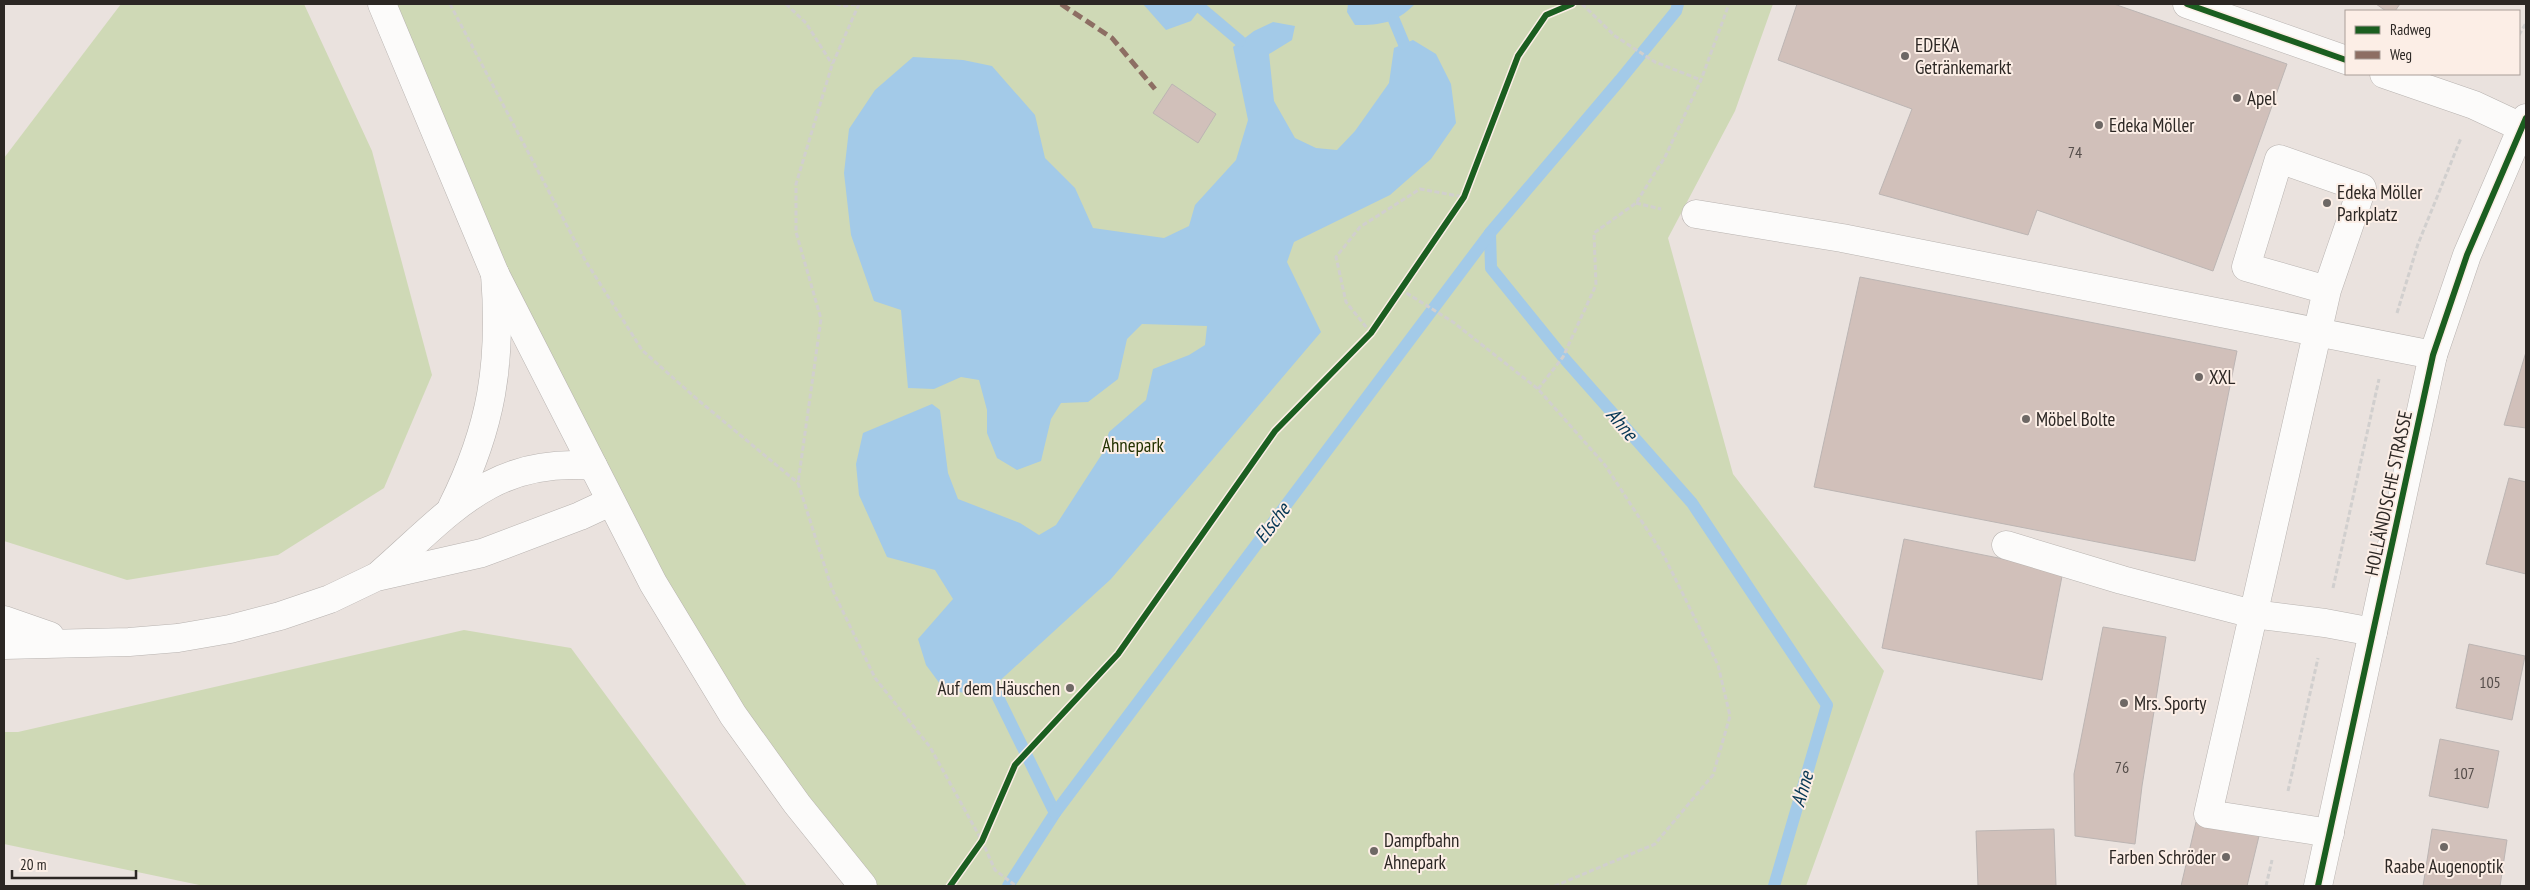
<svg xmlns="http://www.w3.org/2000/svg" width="2530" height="890" font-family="'PT Sans Narrow',sans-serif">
<rect width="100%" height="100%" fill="#eae2de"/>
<g fill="#cfd9b6">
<path d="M121 4H304L372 151 432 375 384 488 278 555 127 580 4 541V158Z"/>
<path d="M382 4H1773L1735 111 1668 238 1733 474 1884 671 1806 886H863L797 804 593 466Z"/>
<path d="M464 630 571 648 747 886H204L4 844V732H18Z"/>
</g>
<g fill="#a3cae8">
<path d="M1143 4H1204L1191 21 1166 30Z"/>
<path d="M1348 4H1415C1396 23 1382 25 1355 25L1347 12Z"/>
<path d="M1273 22 1295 26 1292 40 1269 54 1274 101 1295 138 1316 148 1337 150 1355 131 1389 83 1394 48 1413 40 1436 54 1451 84 1456 123 1431 159 1390 195 1294 242 1287 262 1321 332 1111 579 993 687 964 693 943 688 926 665 918 639 953 599 935 570 887 557 859 495 856 464 863 433 932 404 940 410 948 473 958 499 1020 523 1039 535 1056 525 1102 454 1109 432 1146 400 1153 369 1189 355 1205 345 1207 326 1142 324 1127 339 1118 379 1088 402 1061 403 1051 419 1041 461 1017 470 997 458 987 433V410L979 380 961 377 934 389 908 388 901 310 874 301 851 235 844 173 849 129 875 90 913 57 963 60 992 66 1035 115 1045 158 1075 188 1093 228 1164 238 1189 226 1195 205 1236 160 1248 120 1233 47 1254 31Z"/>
</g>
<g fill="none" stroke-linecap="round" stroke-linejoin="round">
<g stroke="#a3cae8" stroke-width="12">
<path d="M1678 4 1676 11 1620 80 1490 233 1491 268 1563 357 1692 503 1827 705 1774 886"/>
<path d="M1201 8 1240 41"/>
<path d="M1394 20 1404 44"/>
<path d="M993 687 1055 813 1008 886"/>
<path d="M1055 813 1490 233"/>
</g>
</g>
<g fill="#d1c0ba" stroke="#bcb5b3">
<path d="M1797 4H2114L2287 64 2213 271 2037 210 2028 235 1879 194 1912 109 1778 60Z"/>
<path d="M2376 4H2400L2395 11H2386Z"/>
<path d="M1172 84 1216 114 1198 143 1153 113Z"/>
<path d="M1860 277 2237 351 2195 561 1814 487Z"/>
<path d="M2526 352V428L2504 425Z"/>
<path d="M2509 478 2526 482V574L2486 564Z"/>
<path d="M1904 539 2063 571 2042 680 1882 648Z"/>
<path d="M2103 627 2166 637 2142 786 2135 844 2075 836 2074 774Z"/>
<path d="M2469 644 2525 656 2512 720 2456 708Z"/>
<path d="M2440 739 2499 751 2488 808 2429 796Z"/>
<path d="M2196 822 2259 836 2247 886H2181Z"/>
<path d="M2054 829 2056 886H1978L1976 831Z"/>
<path d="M2432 829 2507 840 2500 886H2423Z"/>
</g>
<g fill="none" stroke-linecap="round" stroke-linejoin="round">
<defs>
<g id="minor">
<path d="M2187 4 2346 60"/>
<path d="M2384 74 2474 105 2521 127"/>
<path d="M1696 214 1842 238 2433 355"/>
<path d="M2327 290 2246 267 2279 159 2362 188 2327 290 2208 814 2330 833"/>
<path d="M2006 545 2122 580 2253 614 2325 623 2373 632"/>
<path d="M2318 886 2433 355 2467 255 2526 118"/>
</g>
<path id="major" d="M382 4 495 274 653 583 733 715 797 804 863 886"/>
<g id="highway">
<path d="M452 507C492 427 502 363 495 274"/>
<path d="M380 574C450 513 491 457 593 466"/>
<path d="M4 620 50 636"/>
<path d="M4 645 129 642 178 638 230 629 280 616 330 599 376 577 482 553 580 516 610 502"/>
</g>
</defs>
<use href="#minor" stroke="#b8b3b0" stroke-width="29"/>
<use href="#major" stroke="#b8b3b0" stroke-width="29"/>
<use href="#highway" stroke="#b8b3b0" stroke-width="29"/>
<g stroke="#d1cfce" stroke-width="3" stroke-dasharray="5 2.5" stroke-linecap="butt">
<path d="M450 4 585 260 642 350 698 400 798 483"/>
<path d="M786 4 806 23 832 64"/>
<path d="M836 4 845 6 858 4"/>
<path d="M859 4 832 65 796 184V232L821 319 798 483 832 589 875 678 930 747 982 841 995 870 1016 886"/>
<path d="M1582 4 1615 36 1655 62 1701 80"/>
<path d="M2519 35 2526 23"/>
<path d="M1636 203 1661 209"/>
<path d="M1400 289 1453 322 1538 389 1605 465 1663 554 1718 665 1730 716 1713 775 1655 844 1555 886"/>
<path d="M2397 313 2418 244 2461 138"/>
<path d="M1371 333 1346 302 1336 257 1360 227 1420 189 1464 197"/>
<path d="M1538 389 1563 357 1596 285 1594 233 1636 203 1665 157 1701 80 1729 4"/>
<path d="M2333 588 2379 379"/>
<path d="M2288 791 2318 658"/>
<path d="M950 886 982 841 1015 765 1118 654 1275 431 1371 333 1464 197 1518 56 1546 15 1572 4"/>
<path d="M2266 886 2272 860"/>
</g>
<use href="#minor" stroke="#fcfbfa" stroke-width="28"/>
<use href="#major" stroke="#fcfbfa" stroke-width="28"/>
<use href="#highway" stroke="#fcfbfa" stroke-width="28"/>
<path stroke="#8d6e63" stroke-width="5" stroke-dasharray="10 5" stroke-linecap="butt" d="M1061 4 1112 38 1155 89"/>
<defs>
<g id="cycleway">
<path d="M2187 4 2346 60"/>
<path d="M950 886 982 841 1015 765 1118 654 1275 431 1371 333 1464 197 1518 56 1546 15 1572 4"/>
<path d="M2318 886 2433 355 2467 255 2526 118"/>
</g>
</defs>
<use href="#cycleway" stroke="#fceee6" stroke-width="9"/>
<use href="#cycleway" stroke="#1b5e20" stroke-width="6"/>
</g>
<g fill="#6e6865" stroke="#fceee6" stroke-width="2">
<circle cx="1905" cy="56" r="5"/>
<circle cx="2237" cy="98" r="5"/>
<circle cx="2099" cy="125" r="5"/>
<circle cx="2327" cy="203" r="5"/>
<circle cx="2199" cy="377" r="5"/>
<circle cx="2026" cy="419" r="5"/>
<circle cx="1070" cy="688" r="5"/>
<circle cx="2124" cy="703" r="5"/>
<circle cx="2444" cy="847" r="5"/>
<circle cx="1374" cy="851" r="5"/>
<circle cx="2226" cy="857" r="5"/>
</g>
<g text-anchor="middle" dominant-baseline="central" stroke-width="4" stroke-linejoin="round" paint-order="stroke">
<g font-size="16" fill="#554d4a">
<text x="2075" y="152">74</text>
<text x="2490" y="682">105</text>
<text x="2122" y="767">76</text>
<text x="2464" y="773">107</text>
</g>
<g font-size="19" fill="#2c2724" stroke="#fceee6" text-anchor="start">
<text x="1915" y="45">EDEKA<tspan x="1915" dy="22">Getränkemarkt</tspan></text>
<text x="2247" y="98">Apel</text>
<text x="2109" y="125">Edeka Möller</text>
<text x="2337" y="192">Edeka Möller<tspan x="2337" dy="22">Parkplatz</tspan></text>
<text x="2209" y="377">XXL</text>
<text x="2036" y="419">Möbel Bolte</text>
<text x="1060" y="688" text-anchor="end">Auf dem Häuschen</text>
<text x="2134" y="703">Mrs. Sporty</text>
<text x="1384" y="840">Dampfbahn<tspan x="1384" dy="22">Ahnepark</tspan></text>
<text x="2216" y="857" text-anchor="end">Farben Schröder</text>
<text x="2444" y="866" text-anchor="middle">Raabe Augenoptik</text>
</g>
<g font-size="19" fill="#233202" stroke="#fceee6">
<text x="1133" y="445">Ahnepark</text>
</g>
<g font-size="19" fill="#2c2724" stroke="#fceee6">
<text transform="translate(2388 493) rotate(-78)">HOLLÄNDISCHE STRASSE</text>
</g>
<g font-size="20" font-style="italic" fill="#053654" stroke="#fceee6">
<text transform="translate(1622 424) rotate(49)">Ahne</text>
<text transform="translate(1272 523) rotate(-53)">Elsche</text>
<text transform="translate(1802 789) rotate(-74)">Ahne</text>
</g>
</g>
<rect width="2530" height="890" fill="none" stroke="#2c2724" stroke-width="10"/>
<rect x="2345" y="10" width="175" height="65" fill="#fceee6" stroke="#a99e98"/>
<rect x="2355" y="26" width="25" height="8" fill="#1b5e20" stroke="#a99e98"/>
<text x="2390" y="35" font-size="15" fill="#2c2724">Radweg</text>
<rect x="2355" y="51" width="25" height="8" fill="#8d6e63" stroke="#a99e98"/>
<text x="2390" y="60" font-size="15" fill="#2c2724">Weg</text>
<path d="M12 870v8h124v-8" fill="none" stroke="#2c2724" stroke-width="2.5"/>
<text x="20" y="870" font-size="15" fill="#2c2724" stroke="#fceee6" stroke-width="4" paint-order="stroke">20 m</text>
</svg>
